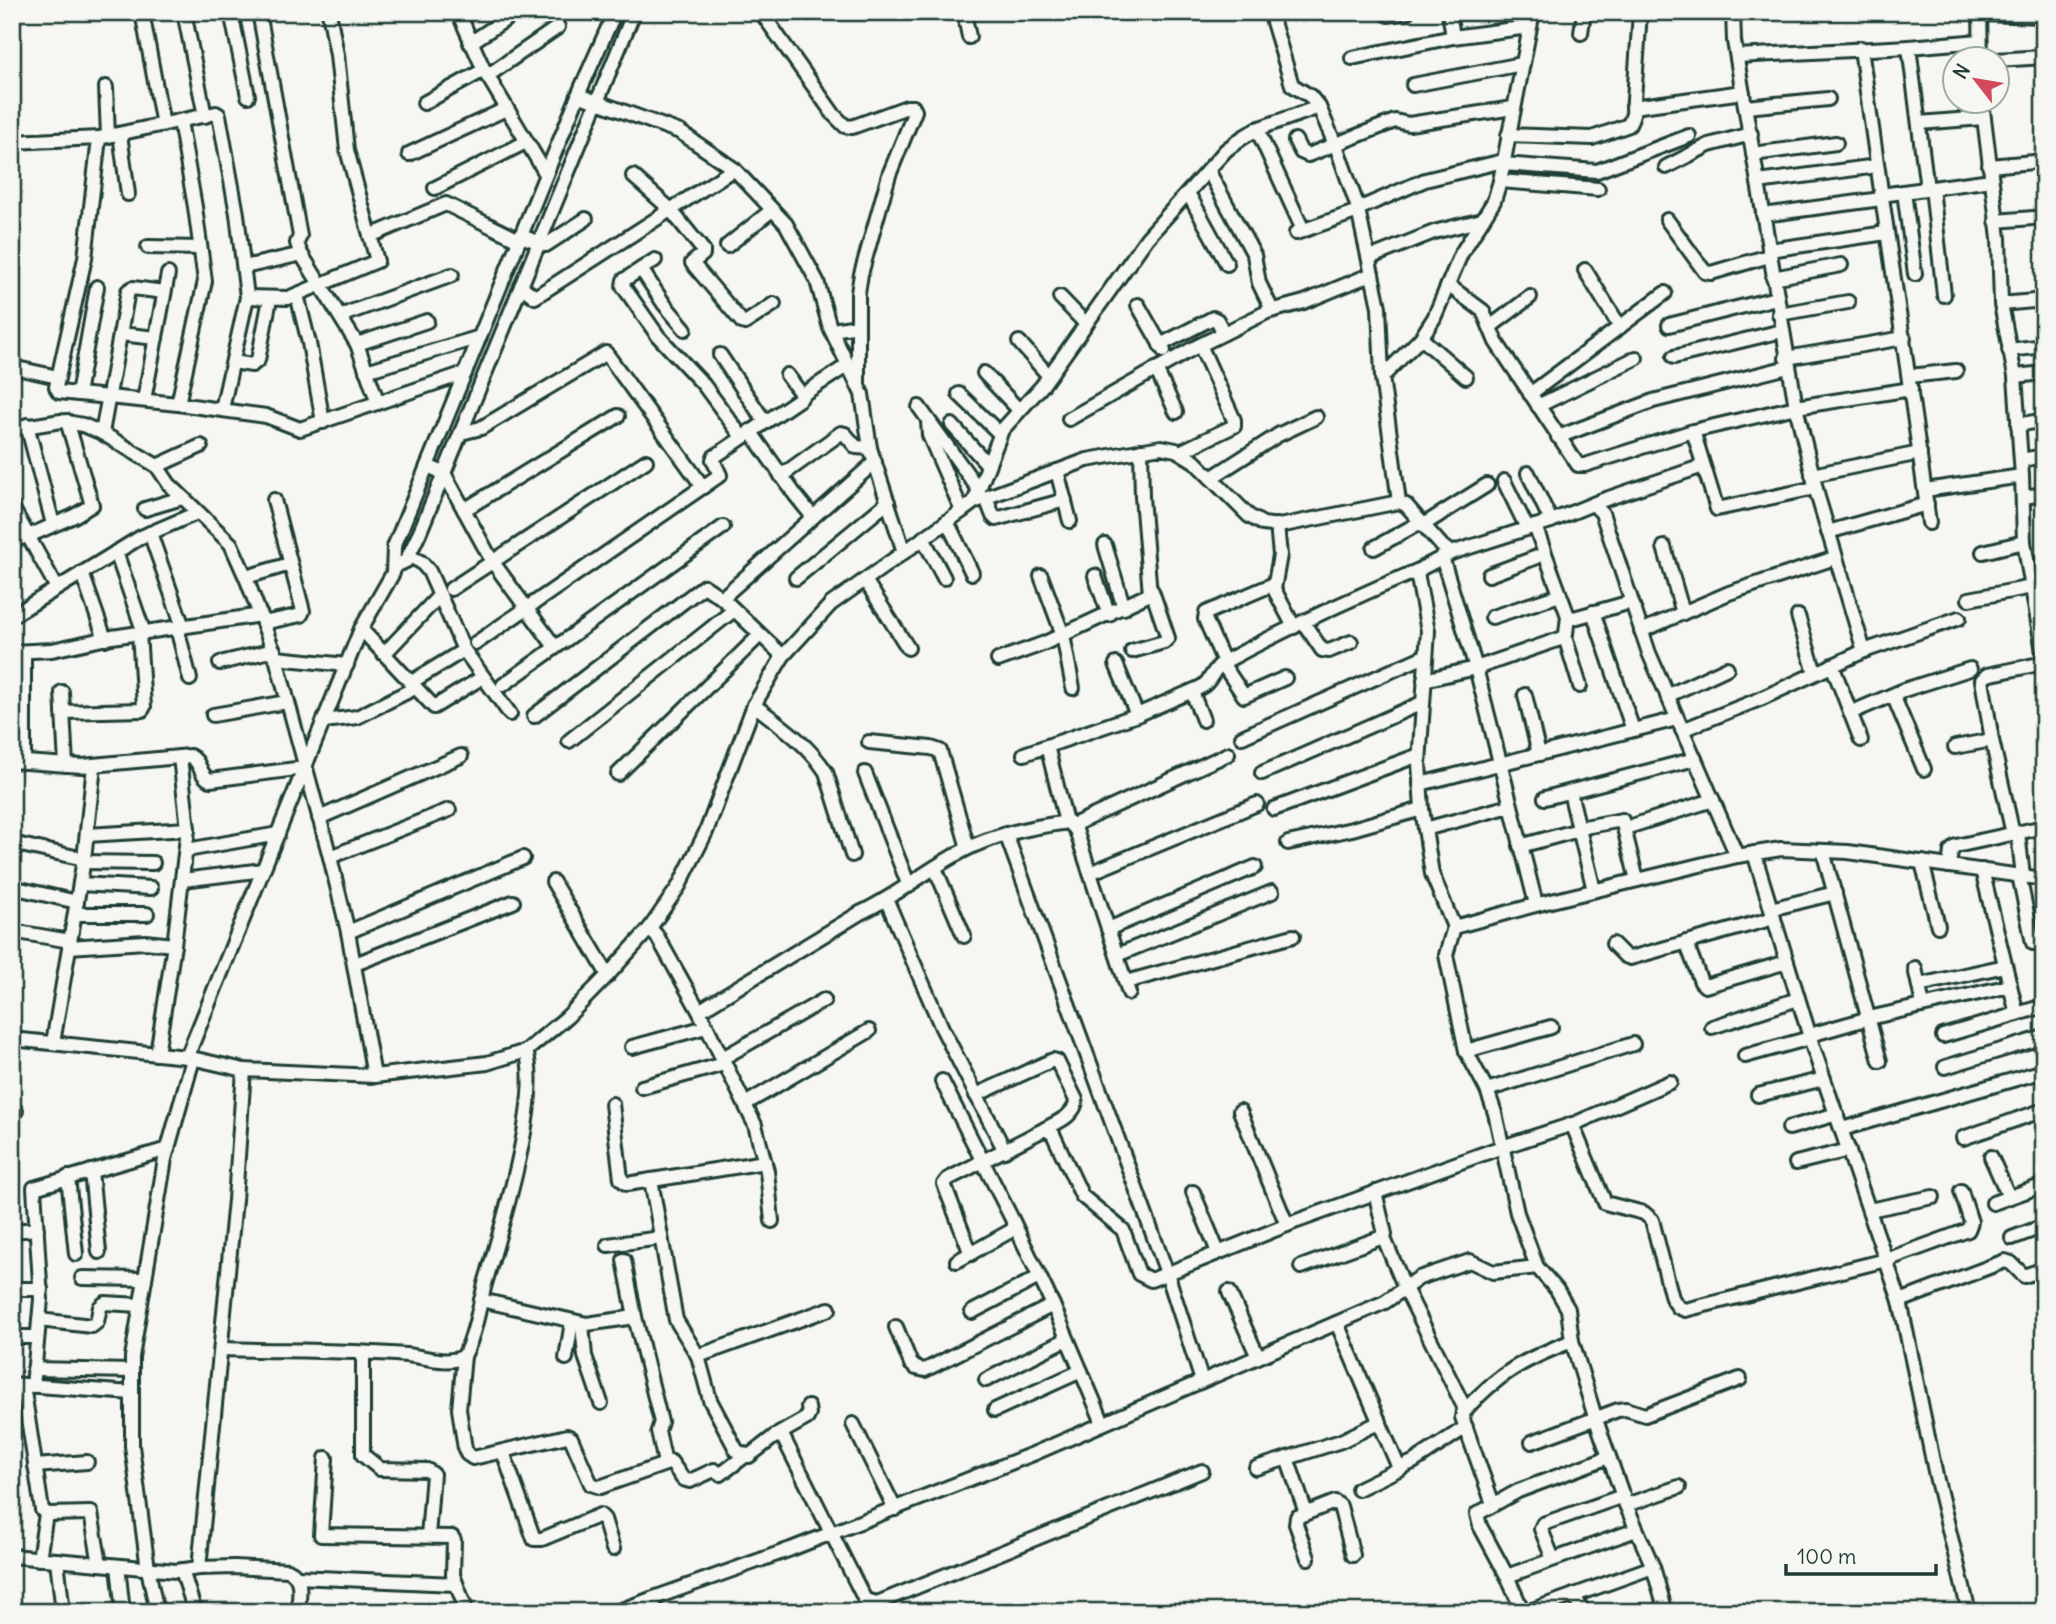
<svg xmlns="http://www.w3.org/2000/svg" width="2056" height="1624" font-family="Delius,sans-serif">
<rect width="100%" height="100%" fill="#f6f6f2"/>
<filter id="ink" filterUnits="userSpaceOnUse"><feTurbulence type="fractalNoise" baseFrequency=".0143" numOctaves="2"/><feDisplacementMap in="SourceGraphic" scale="14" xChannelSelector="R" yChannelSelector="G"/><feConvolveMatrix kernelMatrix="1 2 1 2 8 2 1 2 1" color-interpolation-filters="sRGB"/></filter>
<g filter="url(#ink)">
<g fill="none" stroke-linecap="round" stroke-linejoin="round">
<defs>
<g id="minor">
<path d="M142 12 163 125"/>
<path d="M184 12 205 116"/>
<path d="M231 12 248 96"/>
<path d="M458 12 484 70 546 174"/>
<path d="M761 12 834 115 845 126 852 127 907 107H913L915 111 889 175 861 274 858 293V383"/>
<path d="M964 12 969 37"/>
<path d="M1270 12 1292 85 1310 96 1319 107 1338 151 1357 205 1379 307 1382 377 1399 502"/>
<path d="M1449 12 1453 37"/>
<path d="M1733 12 1734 41 1796 407 1818 497 1864 651"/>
<path d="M1980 12 1981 60"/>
<path d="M1980 14 2044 16"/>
<path d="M1388 15 1407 12"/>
<path d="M1581 33 1584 12"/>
<path d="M470 43 517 12"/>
<path d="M1909 47 1927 189"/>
<path d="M1861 48C1882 207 1908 364 1929 523"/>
<path d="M1737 56 1909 47 1980 41"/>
<path d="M1352 58 1453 37 1529 27"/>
<path d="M1996 60 2044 57"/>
<path d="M487 76 558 27"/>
<path d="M1413 85 1522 64"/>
<path d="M106 87 108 136"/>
<path d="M578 95 680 132 734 169 786 224 817 281 830 328 862 394 870 448 904 552"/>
<path d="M1982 102 1999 238 2001 304 2015 376 2022 476 2024 542 2044 657"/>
<path d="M424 103 484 70"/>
<path d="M1633 107 1743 92"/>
<path d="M1746 107 1828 99"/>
<path d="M1919 123 1983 118"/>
<path d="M1257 129 1303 230"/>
<path d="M120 134 128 194"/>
<path d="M1508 135 1592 138 1629 125 1633 114 1640 12"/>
<path d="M99 138 85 258 56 387 59 392 178 404 266 416 300 429 465 373"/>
<path d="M1295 140 1301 152 1308 155 1395 121 1409 124 1513 108"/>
<path d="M12 142 99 138 216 113 219 115 237 214 247 297 222 409"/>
<path d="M409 154 506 109"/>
<path d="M1753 154 1836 143"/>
<path d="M1503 164 1597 171 1689 136"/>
<path d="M1989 166 2044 161"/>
<path d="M1666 167 1709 145 1751 134"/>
<path d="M1208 170 1254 255 1259 283 1272 310"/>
<path d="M633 176 670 209 703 250V254L692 263 742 322 745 323 774 304"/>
<path d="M1500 181 1598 189"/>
<path d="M1758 182 1877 166"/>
<path d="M435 188 526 142"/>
<path d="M1932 188 1944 295"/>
<path d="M1904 192 1915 274"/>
<path d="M1188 193 1227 264"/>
<path d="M1881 195 1991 180"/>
<path d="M1358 209 1425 180 1503 161"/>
<path d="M1763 215 1881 199"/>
<path d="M1667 220 1705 272 1711 273 1769 256"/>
<path d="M1996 221 2044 217"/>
<path d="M1296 233 1358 211"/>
<path d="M370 236 446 204 519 240"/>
<path d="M521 236 546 245 586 219"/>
<path d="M727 246 772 210"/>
<path d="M148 247 200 248"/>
<path d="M1769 250 1886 233"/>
<path d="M300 252 357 344 378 403"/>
<path d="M1369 258 1434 232 1482 220"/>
<path d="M655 260 624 280 623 286 658 336 703 384 742 437"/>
<path d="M244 267 298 255 300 252 297 243 300 236 259 12"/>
<path d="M641 269 664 304 685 329"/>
<path d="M1585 270 1620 327"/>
<path d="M1773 278 1841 265"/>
<path d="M1448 285 1483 311 1496 342 1578 465H1585L1693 431 1796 407 1911 389"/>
<path d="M521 286 535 297 734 169"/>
<path d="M297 295 309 343 323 422"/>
<path d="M247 297 288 298 377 261 347 150 337 55 329 12"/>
<path d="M1060 297 1086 324"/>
<path d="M2001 304 2044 300"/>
<path d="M1138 305 1164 351"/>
<path d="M1779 314 1848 302"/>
<path d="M340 316 452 275"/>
<path d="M1669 325 1776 298"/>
<path d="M1490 327 1530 297"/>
<path d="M832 330 858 326"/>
<path d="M120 334 156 338"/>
<path d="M1421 338 1466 377"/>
<path d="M1019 342 1049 376"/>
<path d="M357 344 427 321"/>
<path d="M1160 345 1213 318 1217 320 1224 333"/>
<path d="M2009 350 2044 346"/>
<path d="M720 355 765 422"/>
<path d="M1674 357 1782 331"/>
<path d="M1786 358 1904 338"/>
<path d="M233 362 252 365 258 360 270 299"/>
<path d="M12 367 58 377"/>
<path d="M1156 369 1176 412"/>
<path d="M366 371 480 337"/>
<path d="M984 373 1019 410"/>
<path d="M1909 376 1956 371"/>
<path d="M2015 376 2044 373"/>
<path d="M1382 377 1421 338 1434 318 1461 254 1494 201 1500 181 1533 12"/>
<path d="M78 394 97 287"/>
<path d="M959 394 1000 434"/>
<path d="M1530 394 1665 293"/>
<path d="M802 395 848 365"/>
<path d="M144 400 168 274"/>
<path d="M178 404 205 281 195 207 180 121"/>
<path d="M1538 406 1636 358"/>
<path d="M919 407 979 490"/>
<path d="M1069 419 1192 349 1267 312 1304 302 1372 274"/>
<path d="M928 421 929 435 962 511"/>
<path d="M27 425 53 524"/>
<path d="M952 425 988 465"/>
<path d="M2018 425 2044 420"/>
<path d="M12 429 61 421 83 425 102 433 157 466 169 484 231 544 247 580 276 658 330 857 348 932 374 1076"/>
<path d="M750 431 796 496 813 517"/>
<path d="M1693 431 1717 509 1815 488"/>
<path d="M102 433 128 291 133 288 164 292"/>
<path d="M461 433 481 428 606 353 703 487"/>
<path d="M1558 437 1653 401 1788 367"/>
<path d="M1180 452 1234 426V420L1200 345"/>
<path d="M2021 460 2044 456"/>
<path d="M157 466 201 446"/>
<path d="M427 466 444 473 492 561 555 647"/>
<path d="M1057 471 1070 521"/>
<path d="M1528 473 1551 521"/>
<path d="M1812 475 1920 453"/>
<path d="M781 476 841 433 845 434 856 447 870 448"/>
<path d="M1211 478 1278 435 1316 417"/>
<path d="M1504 481 1527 528"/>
<path d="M1925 490 2022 476"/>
<path d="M2024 497 2044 494"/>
<path d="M986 498 993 516 996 519 1065 500"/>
<path d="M1600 501 1703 466"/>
<path d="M974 502 1002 430 1042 386 1147 238 1226 150 1242 138 1257 129 1319 107"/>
<path d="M12 507 57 588"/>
<path d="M145 509 182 498"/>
<path d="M464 510 618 416"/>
<path d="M947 521 972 573"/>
<path d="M1277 525 1280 555 1274 589 1294 627"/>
<path d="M1423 525 1487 485"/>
<path d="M1535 526 1568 616 1574 618 1631 602"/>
<path d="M1828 532 1927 504"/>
<path d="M150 533 183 627"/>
<path d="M923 538 944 578"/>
<path d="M12 541 33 534 74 516 92 505 67 421"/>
<path d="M1105 545 1124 608"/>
<path d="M1664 547 1683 613"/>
<path d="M1374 548 1421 522"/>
<path d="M116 552 144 633"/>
<path d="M1983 552 2024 542"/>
<path d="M1451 553 1422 568 1417 573 1428 631 1419 763 1422 809 1432 874 1454 927 1543 903 1737 856 1781 849 1848 852 2044 879"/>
<path d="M409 556 421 562 429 571 464 650 510 714"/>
<path d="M1442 557 1476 668 1536 904"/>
<path d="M395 566 406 561 419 534 634 12"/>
<path d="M82 573 105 639"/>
<path d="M1489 575 1545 554"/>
<path d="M1041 576 1063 635 1073 688"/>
<path d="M1095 576 1109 615"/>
<path d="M246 577 290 564"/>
<path d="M796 578 888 502"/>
<path d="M865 580 908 648"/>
<path d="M451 589 646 461"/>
<path d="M722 598 875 462"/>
<path d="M1969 599 2032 587"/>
<path d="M1593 612 1633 730"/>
<path d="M12 616 141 537 197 513"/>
<path d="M1798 616 1815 673"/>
<path d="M1492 617 1560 595"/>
<path d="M1303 622 1322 650 1329 651 1351 642"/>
<path d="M263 623 301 615 303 611 274 500"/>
<path d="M177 628 190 679"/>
<path d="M361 629 434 707 483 677"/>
<path d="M1641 631 1729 593 1835 558"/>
<path d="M1565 637 1580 686"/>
<path d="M476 643 720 475 713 460 714 457 801 398 802 395 787 375"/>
<path d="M1132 651 1164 642 1168 638 1152 591"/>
<path d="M12 652 52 650 112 637 261 615"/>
<path d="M24 652V762"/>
<path d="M384 654 440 595"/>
<path d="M276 658 347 665"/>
<path d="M998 660 1045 643 1150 594 1142 497 1141 450"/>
<path d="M1224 662 1205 619 1206 613 1274 584"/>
<path d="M220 663 274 650"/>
<path d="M1222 663 1244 696 1285 678"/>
<path d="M1116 664 1137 715"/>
<path d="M1832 665 1861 740"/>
<path d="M1424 680 1476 668 1563 638 1566 634 1568 616"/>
<path d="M410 683 464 650"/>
<path d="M503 685 723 527"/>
<path d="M62 692 66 765"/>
<path d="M1192 692 1203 720"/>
<path d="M1525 695 1539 754"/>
<path d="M1893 695 1924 769"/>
<path d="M1667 696 1727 668"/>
<path d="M754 705C780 725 808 744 826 772L852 855"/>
<path d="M63 712 142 710 144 707 139 633"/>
<path d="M1850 713 1904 690 1970 669"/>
<path d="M213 715 287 702"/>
<path d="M534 716 704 586 722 598 783 656"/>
<path d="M324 721 357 717 415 688"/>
<path d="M1682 730 1760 699 1864 651 1959 618"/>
<path d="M1242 737 1425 656"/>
<path d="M569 741 734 610"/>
<path d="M869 742 931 748 940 751 968 848"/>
<path d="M1047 746 1066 822"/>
<path d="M1955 747 1992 740"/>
<path d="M1024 754 1137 715 1199 688C1212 683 1212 668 1224 662 1287 628 1352 598 1419 570"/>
<path d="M12 761 82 766 190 756C201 761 199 775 210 780L304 768"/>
<path d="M865 773 909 886"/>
<path d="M1262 773 1422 703"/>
<path d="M618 774 760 635"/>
<path d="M1420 784 1677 719"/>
<path d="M1570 792 1594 890"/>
<path d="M1545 798 1695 759"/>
<path d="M1274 809 1419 755"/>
<path d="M319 818 461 756"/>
<path d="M1073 825 1228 754"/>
<path d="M1579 828 1622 820 1637 880"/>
<path d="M1625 828 1713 800"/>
<path d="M1425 829 1510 806"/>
<path d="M2018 833 2023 876"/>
<path d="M1006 834 1167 1273 1202 1381"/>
<path d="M2013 834 1992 740 1982 680 1987 675 2044 663"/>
<path d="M87 835 188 829"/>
<path d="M12 843 84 859"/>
<path d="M1288 843 1352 829 1422 809"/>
<path d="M1520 846 1579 830"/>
<path d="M187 850 278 834"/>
<path d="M1823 851 1880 1061"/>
<path d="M1754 853 1813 1047 1900 1301 1936 1476 1969 1612"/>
<path d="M330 857 449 810"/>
<path d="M83 862 153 863"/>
<path d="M1922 862 1938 926"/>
<path d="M1949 866 1951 851 1956 846 2044 827"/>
<path d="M935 868 964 936"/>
<path d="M1982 870 2017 1014"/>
<path d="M1090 873 1257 804"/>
<path d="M2019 875 2033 943"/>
<path d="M183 880 263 870"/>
<path d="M553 882 608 975"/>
<path d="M80 884 151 888"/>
<path d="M12 887 77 902"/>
<path d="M887 901 942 1028 1005 1151"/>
<path d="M1771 909 1835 893"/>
<path d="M75 914H147"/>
<path d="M1454 927 1446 955 1466 1051 1487 1090 1495 1113 1517 1213 1537 1267 1557 1290 1568 1309 1572 1341 1595 1417 1626 1505 1653 1567 1666 1612"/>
<path d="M650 928 657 936 699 1011 755 1125 767 1171 772 1221"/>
<path d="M1108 929 1255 867"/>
<path d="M12 931 70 941"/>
<path d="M348 932 523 858"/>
<path d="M1686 942 1701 982 1705 986 1787 962"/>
<path d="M1613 944 1625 956 1630 958 1774 918"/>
<path d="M69 947 145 942 174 945"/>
<path d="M1117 955 1272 892"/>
<path d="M355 964 513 902"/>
<path d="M1915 968 1923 1005"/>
<path d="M1126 982 1293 936"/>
<path d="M1919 985 2005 966"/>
<path d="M699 1011 860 913C901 894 934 863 975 845 1005 832 1037 826 1069 822L1076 830 1129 993"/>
<path d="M1712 1027 1798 999"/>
<path d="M1810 1035 1869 1018 2010 986"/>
<path d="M1943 1036 2044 1006"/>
<path d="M12 1039 187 1057 244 1070 374 1076 487 1063 526 1051 567 1017 608 975 650 928 679 886 706 832 754 705 783 656 831 604 962 511 974 502 1087 460 1161 447 1176 450 1194 461 1249 516 1263 524 1279 526 1399 502 1406 505 1442 546 1451 553 1551 521 1600 501 1597 508 1602 513 1649 653 1737 856"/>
<path d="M53 1043 84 859 94 766"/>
<path d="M632 1047 706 1027"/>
<path d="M1466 1051 1551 1027"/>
<path d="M157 1054 174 945 188 829 180 757"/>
<path d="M1745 1056 1810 1038"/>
<path d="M187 1057 361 629 393 573 394 547 582 86 615 12"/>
<path d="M721 1059 824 1000"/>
<path d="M1945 1067 2044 1037"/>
<path d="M942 1081 1011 1217 1053 1305 1103 1423"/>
<path d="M642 1087 724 1064"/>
<path d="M1487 1090 1633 1044"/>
<path d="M976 1095 1053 1060 1057 1061 1076 1100C1075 1116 1057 1122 1045 1129"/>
<path d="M1758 1095 1824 1079"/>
<path d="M612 1104 621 1179 627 1184 765 1162"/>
<path d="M745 1104 869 1031"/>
<path d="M12 1111H16"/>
<path d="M1240 1111 1287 1225"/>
<path d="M1572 1124 1605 1203 1644 1213 1652 1220 1672 1298 1678 1307 1685 1310 1886 1260 1968 1230 1971 1222 1961 1191"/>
<path d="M1789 1128 1837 1114"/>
<path d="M1842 1129 2044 1071"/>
<path d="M1963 1138 2044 1110"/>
<path d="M1991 1157 2009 1197"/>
<path d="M1796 1163 1849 1150"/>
<path d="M91 1171 99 1252"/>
<path d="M68 1177 76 1254"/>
<path d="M651 1180 676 1320 698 1356 710 1400 737 1451 749 1456 775 1436 783 1437 865 1600 877 1603 1202 1471"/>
<path d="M1193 1192 1218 1252"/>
<path d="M1993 1203 2044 1185"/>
<path d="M1869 1210 1933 1197"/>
<path d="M12 1231 37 1229"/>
<path d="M1383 1236 1405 1288 1465 1409"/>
<path d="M2012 1238 2044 1226"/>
<path d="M608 1245 661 1238"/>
<path d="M971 1254 944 1184 948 1179 1045 1129 1053 1134 1082 1196 1123 1230 1139 1274 1151 1280 1297 1221 1502 1147 1576 1123 1670 1082"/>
<path d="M624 1260 635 1317 661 1422 658 1431 665 1463"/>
<path d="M957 1261 1016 1228"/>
<path d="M1301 1267 1380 1238 1385 1234 1375 1192"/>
<path d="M82 1278 145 1279"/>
<path d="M12 1289H41"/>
<path d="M1229 1292 1258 1357"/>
<path d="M481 1300 587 1324 635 1317"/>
<path d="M1900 1301 2005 1261 2011 1263 2024 1276 2044 1269"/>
<path d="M972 1312 1039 1277"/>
<path d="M39 1320 92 1326 97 1322 100 1307 105 1303 140 1305"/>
<path d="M1337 1323 1399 1468 1413 1462 1466 1427"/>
<path d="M582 1324 585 1356 601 1403"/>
<path d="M896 1327 911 1364 916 1368 925 1370 1053 1305"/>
<path d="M12 1337H37"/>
<path d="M221 1349C282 1351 344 1350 406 1355 422 1356 450 1366 464 1356 475 1335 479 1307 485 1284 500 1232 542 1100 526 1051"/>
<path d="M363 1354V1455L380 1469 427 1470 433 1474 428 1536"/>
<path d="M464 1356 459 1409 465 1449 467 1454 473 1458 567 1436 571 1438 591 1484 600 1487 671 1462 683 1479 690 1481 714 1470 721 1474 745 1456"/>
<path d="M698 1356 829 1309"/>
<path d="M566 1358 572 1322"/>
<path d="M34 1369 132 1371"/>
<path d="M986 1380 1067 1339"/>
<path d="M12 1384 132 1393"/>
<path d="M23 1385 42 1510 48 1514 91 1513 100 1564"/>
<path d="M33 1386 41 1299 34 1188 168 1149"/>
<path d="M995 1410 1081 1371"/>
<path d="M853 1424 895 1509"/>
<path d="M777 1435 807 1418 809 1414 808 1407"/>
<path d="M1532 1442 1618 1410 1626 1409 1645 1415 1740 1379"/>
<path d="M503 1452 534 1539H542L600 1515 604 1519 613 1549"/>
<path d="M326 1458 321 1535 452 1537 454 1540 453 1575 467 1612"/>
<path d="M1287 1458 1306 1513"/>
<path d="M35 1466 87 1462"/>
<path d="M1256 1468 1341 1441 1380 1422"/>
<path d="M1358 1489 1401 1468"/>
<path d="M1493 1504 1462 1417 1463 1412C1499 1373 1523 1360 1572 1341"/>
<path d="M1626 1505 1679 1487"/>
<path d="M12 1556 176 1571 199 1568 235 1200 244 1070"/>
<path d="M1308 1558 1296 1524 1297 1517 1335 1502 1340 1506 1353 1555"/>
<path d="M39 1559 46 1514"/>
<path d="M1553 1559 1541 1529 1543 1524 1623 1496"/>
<path d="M57 1560 63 1612"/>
<path d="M118 1566 123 1612"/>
<path d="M199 1568 235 1567 288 1570C304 1577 299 1596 298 1612"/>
<path d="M182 1570 195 1612"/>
<path d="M1507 1576 1636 1530"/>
<path d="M297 1577 455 1584"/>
<path d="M1574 1595 1583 1612"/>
<path d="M651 1599 791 1549 1033 1454 1385 1302 1419 1278 1470 1261 1493 1272 1537 1267"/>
<path d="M157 1612 148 1569 132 1446V1357L165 1159 193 1059"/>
<path d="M616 1612 651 1599 657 1612"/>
<path d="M1523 1612 1507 1576 1480 1526 1477 1514 1518 1491 1609 1457"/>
<path d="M1527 1612 1653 1567"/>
</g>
</defs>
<use href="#minor" stroke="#1f3d34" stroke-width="18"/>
<use href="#minor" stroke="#f6f6f2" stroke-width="12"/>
</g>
</g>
<rect width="2056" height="1624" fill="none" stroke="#f6f6f2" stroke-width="42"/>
<rect x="21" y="21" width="2014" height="1582" fill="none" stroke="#1f3d34" stroke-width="2.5" filter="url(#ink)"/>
<g transform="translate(1976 80) rotate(301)"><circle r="33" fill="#f6f6f2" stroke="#a0aca6" stroke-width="2"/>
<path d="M0-5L12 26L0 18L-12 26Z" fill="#d1495b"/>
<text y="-10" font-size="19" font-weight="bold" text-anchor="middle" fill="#1f3d34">N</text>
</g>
<path d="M1786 1564v10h150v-10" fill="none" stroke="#1f3d34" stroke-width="3.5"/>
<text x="1797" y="1564" font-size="21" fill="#1f3d34" stroke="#f6f6f2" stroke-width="5" paint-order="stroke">100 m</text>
</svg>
